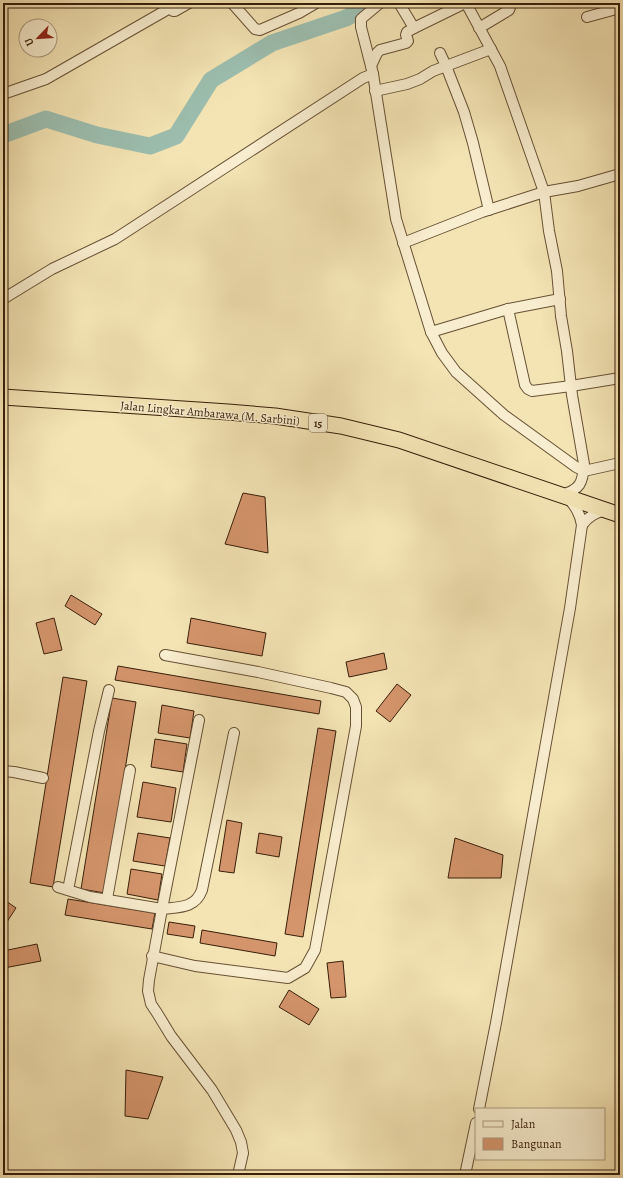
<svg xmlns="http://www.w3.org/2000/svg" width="623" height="1178" font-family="Alegreya,serif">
<rect width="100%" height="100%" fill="#f4e4b4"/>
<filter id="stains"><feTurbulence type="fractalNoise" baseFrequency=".005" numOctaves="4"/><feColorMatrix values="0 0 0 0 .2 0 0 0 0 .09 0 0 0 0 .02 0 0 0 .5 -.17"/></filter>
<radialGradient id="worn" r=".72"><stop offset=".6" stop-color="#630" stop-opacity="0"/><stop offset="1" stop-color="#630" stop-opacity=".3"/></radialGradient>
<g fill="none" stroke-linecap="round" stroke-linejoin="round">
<path stroke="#9cbeaf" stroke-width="17" d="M3 135 46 119 97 135 150 146 176 136 211 80 272 43 346 18 364 8 371 3"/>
</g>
<g fill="#d5956c" stroke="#381e09">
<path d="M243 493 265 497 268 553 225 544Z"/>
<path d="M71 595 102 614 95 625 65 606Z"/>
<path d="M54 618 62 650 44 654 36 623Z"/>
<path d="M191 618 266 633 262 656 187 643Z"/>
<path d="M384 653 387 669 349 677 346 662Z"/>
<path d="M118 666 321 701 319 714 115 680Z"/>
<path d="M63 677 87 681 53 887 30 883Z"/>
<path d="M397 684 411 695 390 722 376 711Z"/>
<path d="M112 698 136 702 105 893 81 889Z"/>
<path d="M162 705 194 711 190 738 158 733Z"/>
<path d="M318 728 336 731 303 937 285 934Z"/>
<path d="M155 739 187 744 183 772 151 767Z"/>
<path d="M143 782 176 788 171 822 137 817Z"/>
<path d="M227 820 242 823 234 873 219 871Z"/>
<path d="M138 833 170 838 165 866 133 861Z"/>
<path d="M259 833 282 837 279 857 256 853Z"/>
<path d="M455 838 503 855 501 878H448Z"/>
<path d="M131 869 162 874 158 900 127 894Z"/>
<path d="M3 899 16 908 3 928Z"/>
<path d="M68 899 155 913 152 929 65 915Z"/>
<path d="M169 922 195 926 193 938 167 934Z"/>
<path d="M202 930 277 943 275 956 200 943Z"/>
<path d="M37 944 41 961 4 968 3 951Z"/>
<path d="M343 961 346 997 331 998 327 963Z"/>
<path d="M289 990 319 1009 309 1025 279 1007Z"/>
<path d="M126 1070 163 1077 148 1119 125 1116Z"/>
</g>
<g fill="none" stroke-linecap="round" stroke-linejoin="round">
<defs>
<g id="minor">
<path d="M232 3 255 29 260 30 299 13 316 3"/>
<path d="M399 3 414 28 465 3"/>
<path d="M466 3 500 66 544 192 549 231 557 271 561 316 567 351 572 395 584 464C583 483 580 490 561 495"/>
<path d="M587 17 620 8"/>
<path d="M479 28 509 10 510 7 509 3"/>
<path d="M371 66 377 53 380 50 406 43 408 41 406 35 407 32 414 28"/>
<path d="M373 74 361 27V19L380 3"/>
<path d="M375 91 407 84 420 79 433 71 446 66 440 53"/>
<path d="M3 94 46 79 170 8 173 11H175L189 3"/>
<path d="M489 210 473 143 464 112 446 66 491 49"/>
<path d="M403 243 482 212 544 192 578 186 620 174"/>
<path d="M3 299 52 269 115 239 363 78 373 74 396 219 431 332 442 353 456 372 504 415 576 467 584 471 620 463"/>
<path d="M508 309 525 385 528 389 532 391 571 386 620 378"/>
<path d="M431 332 508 309 560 299"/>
<path d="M568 498C575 506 580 513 582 525 589 516 595 513 605 510"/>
<path d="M199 720 162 909C178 907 195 909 202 890L234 733"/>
<path d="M3 771 14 772 43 778"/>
<path d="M58 887 90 897 162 909 149 980 148 991 151 1004 157 1013 171 1036 212 1090 236 1130 241 1142 243 1153 238 1175"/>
<path d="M68 890 99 731 109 690"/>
<path d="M107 899 130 770"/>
<path d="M152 956 195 966 288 978 305 968 315 950 356 726V707L353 699 346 692 331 688 258 672 165 655"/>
<path d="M479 1109 496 1023 570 608 582 525"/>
<path d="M465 1175 476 1123"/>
</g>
<path id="highway" d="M3 397 228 412 275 416 341 426 399 440 620 515"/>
</defs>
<use href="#minor" stroke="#675034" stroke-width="12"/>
<use href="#highway" stroke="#381e09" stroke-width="17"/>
<use href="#minor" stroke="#f8edce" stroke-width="10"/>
<use href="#highway" stroke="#f4e4b4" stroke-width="15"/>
</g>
<g text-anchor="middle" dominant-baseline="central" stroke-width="3" stroke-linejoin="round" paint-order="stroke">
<rect fill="#f8edce" stroke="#725c44" stroke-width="1" x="309" y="414" width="18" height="18" rx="3"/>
<g font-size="11" font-weight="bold" fill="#381e09">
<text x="318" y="423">15</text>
</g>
<g font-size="12" fill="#381e09" stroke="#f8edce">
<text transform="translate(210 413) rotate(5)">Jalan Lingkar Ambarawa (M. Sarbini)</text>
</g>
</g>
<rect width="623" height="1178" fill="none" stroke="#f4e4b4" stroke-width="16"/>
<rect x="4" y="4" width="615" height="1170" fill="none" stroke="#381e09" stroke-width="2"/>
<rect x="8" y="8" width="607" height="1162" fill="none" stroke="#381e09"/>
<rect x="475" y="1108" width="130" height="52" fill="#f8edce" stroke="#ab9a7f"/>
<rect x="483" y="1121" width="20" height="6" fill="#f8edce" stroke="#ab9a7f"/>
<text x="511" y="1128" font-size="12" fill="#381e09">Jalan</text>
<rect x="483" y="1138" width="20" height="12" fill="#d5956c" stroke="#ab9a7f"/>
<text x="511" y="1148" font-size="12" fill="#381e09">Bangunan</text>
<g transform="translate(38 38) rotate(245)"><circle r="19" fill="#f8edce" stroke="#ab9a7f"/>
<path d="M0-3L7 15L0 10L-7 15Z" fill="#8f2418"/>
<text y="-6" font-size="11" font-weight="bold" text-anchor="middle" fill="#381e09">U</text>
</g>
<rect width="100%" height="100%" filter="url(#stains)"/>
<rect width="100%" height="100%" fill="url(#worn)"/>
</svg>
